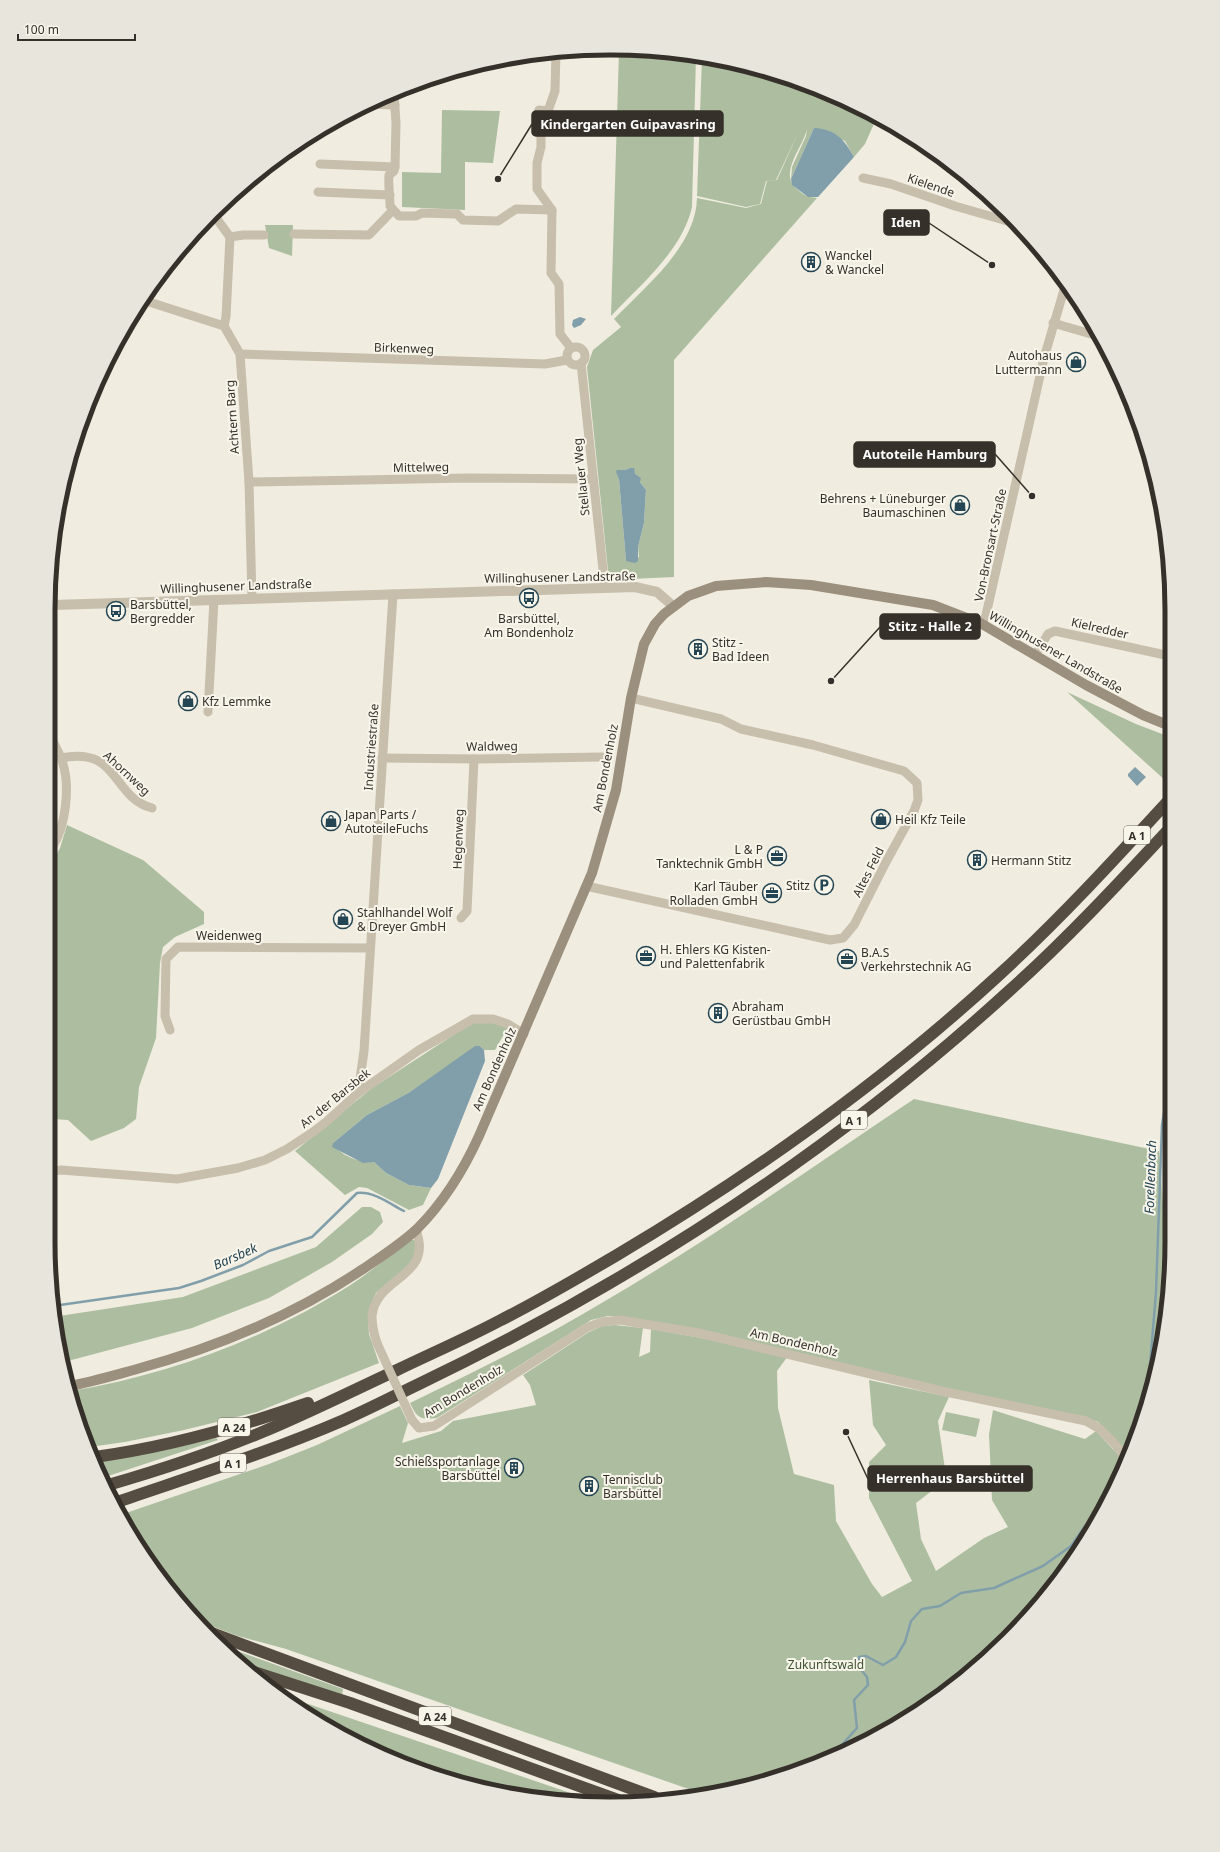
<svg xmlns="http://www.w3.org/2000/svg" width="1220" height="1852" font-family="'Noto Sans',sans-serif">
<rect width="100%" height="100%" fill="#f0ecdf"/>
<g fill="#adbea0" fill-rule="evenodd">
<path d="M619 51 684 53 696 56 692 207C682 251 641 284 611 316Z"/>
<path d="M702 57 791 78 877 117 865 144 854 157 845 141 814 128 791 179 792 167 806 136 807 129C803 148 777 174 798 190 805 196 808 197 817 198L674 360V577L609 580 587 367 593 350 621 327 614 319C646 286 696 246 697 198L746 208 761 204 767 181 777 180 799 131 808 127 799 131 776 180 766 181 760 204 746 207 697 196ZM630 468 646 490 644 523 638 547 639 557 626 561 619 479 625 470Z"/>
<path d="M442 110 500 111 493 163 465 162V210L402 207V172L441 173Z"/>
<path d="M265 225H293L292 256 269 248Z"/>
<path d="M1067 692 1136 724 1170 737V776L1166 781Z"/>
<path d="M67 825 143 860 204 912V924L175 937 163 947 160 963 156 1038 139 1087 136 1119 124 1128 91 1141 68 1120 53 1119V861L60 848Z"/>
<path d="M475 1021 494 1023 508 1027 495 1050H484L480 1046 410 1092 367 1115 333 1143C340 1156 360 1163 374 1162L386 1173 409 1185 431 1188 423 1205 409 1210 367 1188 359 1187 345 1195 295 1151 372 1088Z"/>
<path d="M914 1099 1159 1151 1166 1246H1168L1167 1316 1153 1388 1128 1453 1098 1422 1081 1416 946 1389 621 1316H608L591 1320 437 1418C420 1420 417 1418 410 1403 476 1371 542 1339 605 1301 711 1239 812 1167 914 1099Z"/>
<path d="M362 1207H371L380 1212 383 1222 372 1234 332 1262 269 1298 192 1328 64 1362 53 1317 183 1297 316 1247Z"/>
<path d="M409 1240H414L416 1242V1256L409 1265 376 1293 370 1306 368 1317 369 1334 379 1363 257 1412 184 1430 125 1442 90 1447 78 1422 71 1391C168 1375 265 1339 349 1286 370 1272 390 1256 409 1240Z"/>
<path d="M615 1325 643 1328 639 1357 650 1352 651 1329 696 1337 788 1356 777 1371 778 1408 794 1474 834 1485 836 1521 872 1584 882 1597 912 1581 869 1498V1462L886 1445 873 1425 869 1380 949 1397 938 1421 946 1476 937 1487 916 1503 921 1539 936 1571 984 1538 1008 1527 992 1500 989 1434 993 1410 1085 1439 1096 1431 1125 1462 1114 1490 1032 1613 980 1665 891 1729 825 1761 720 1793 703 1794 286 1649 238 1636 198 1621 143 1554 123 1514 269 1464 317 1445 400 1406 408 1423 402 1443 441 1431 453 1421 536 1405 530 1385 523 1375 589 1332 603 1326Z"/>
<path d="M946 1412 980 1419 976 1437 942 1430Z"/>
<path d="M216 1438 218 1440 105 1477 97 1461Z"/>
<path d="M218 1644 343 1689 342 1696 240 1663Z"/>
<path d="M279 1694 594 1801 573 1803 465 1785 395 1761Z"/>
</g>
<g fill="#819faa">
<path d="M814 128C835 129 844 139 854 157L818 197H808L792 185 791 179Z"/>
<path d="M580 317 586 319 581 325 574 328 572 325 573 320Z"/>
<path d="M630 468H634L635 474 641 478 640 482 646 490 644 523 638 547V561L635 563 626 561 619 479 616 472 617 470H625Z"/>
<path d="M1135 767 1146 777 1137 786 1128 776V774Z"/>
<path d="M475 1046H480L484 1050 485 1061 438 1179 431 1188 409 1185 386 1173 374 1162 363 1163 332 1147 333 1143 367 1115 410 1092Z"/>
</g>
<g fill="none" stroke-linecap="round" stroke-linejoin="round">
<g stroke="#819faa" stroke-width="2.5">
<path d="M53 1306 179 1288 201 1281 243 1265 269 1251 312 1237 357 1193C374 1191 390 1204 404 1211"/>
<path d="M1147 1403 1156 1292 1162 1125 1168 1088"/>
<path d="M1110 1496 1115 1489"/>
<path d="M842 1753 840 1747 857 1728 854 1700 868 1685 867 1677 858 1666 859 1657 866 1656 883 1665 896 1657 905 1642 911 1621 922 1609 940 1606 961 1593 994 1588 1043 1566 1071 1546 1085 1526 1099 1513"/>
</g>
<g stroke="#c7beac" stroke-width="9">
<path d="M556 52 555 91 548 111 539 110 538 127 541 136V147L537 163V189L552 210 551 273 559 284 560 334 571 348"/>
<path d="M394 94 396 123 395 167 394 171 389 175C388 185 390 195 390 206L399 216H416L422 213 457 214 463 220 498 221 516 209 552 210"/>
<path d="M366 104 395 105"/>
<path d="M320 164 395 167"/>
<path d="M863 178 891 184 955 206 1014 223"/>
<path d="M318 192 390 195"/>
<path d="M214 215 230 237 226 317 224 326 240 354 249 482 252 599"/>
<path d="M294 234 369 235 393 210"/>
<path d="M230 237 243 235H264"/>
<path d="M146 301 224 326"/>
<path d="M1053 323 1098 336"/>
<circle cx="576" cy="356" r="9"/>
<path d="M240 354 545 364 567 360"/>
<path d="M581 363 605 588"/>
<path d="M249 482 468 478 593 479"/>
<path d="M982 624 986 615 1044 358 1066 283"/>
<path d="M1035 655 1048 634 1055 631 1170 656"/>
<path d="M208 712 214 600"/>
<path d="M53 741C56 748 61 756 63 764 70 787 66 825 53 846"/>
<path d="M61 758C120 746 111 797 152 808"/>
<path d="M382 758 478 759 602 757"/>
<path d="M586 886 830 940 843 938 854 925 886 862 914 811 918 800 917 783 904 771 813 745 741 729 721 719 631 698"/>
<path d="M461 918 467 911 474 759"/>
<path d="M170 1030 165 1016 166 959 178 947 370 948"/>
<path d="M358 1093 364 1051 393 594"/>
<path d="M53 1171 61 1170 177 1179 238 1168 265 1160 287 1149 313 1132 326 1122 358 1093 419 1050 473 1019H493L508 1024 524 1034"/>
<path d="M377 1343C374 1334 372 1325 372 1316 376 1276 434 1278 416 1230"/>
<path d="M412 1420 419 1428 434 1426 588 1327 602 1322 620 1320 699 1333 946 1392 1086 1421 1100 1429 1113 1442 1126 1458"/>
</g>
<path stroke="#c7beac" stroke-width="10" d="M53 605 635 587 657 592 673 606"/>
<path stroke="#9b8f7d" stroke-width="10" d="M69 1386C92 1382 115 1375 137 1369 218 1347 294 1315 363 1269 381 1257 401 1244 417 1229 443 1203 464 1169 479 1136L592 873 616 790 631 698 644 644 655 624 664 614 688 596 716 586 766 582 811 585 933 605 982 624 1086 685 1143 715 1170 726"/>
<g stroke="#564d42" stroke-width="12">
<path d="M95 1457C168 1447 239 1427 308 1403"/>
<path d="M108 1485C160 1470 211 1453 260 1433 306 1414 350 1392 395 1371 430 1354 465 1339 499 1321 539 1301 578 1278 617 1255 753 1174 883 1082 1000 974 1060 919 1115 859 1170 799"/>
<path d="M117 1502C193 1476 270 1452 344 1420 369 1409 394 1396 419 1384 632 1282 834 1151 1009 991 1066 940 1118 884 1170 828"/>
<path d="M206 1631 654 1797"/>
<path d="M248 1670 350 1703 618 1800"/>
</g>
<path stroke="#c7beac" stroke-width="9" d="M377 1343 412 1420"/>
</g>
<defs>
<symbol id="building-ring" viewBox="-11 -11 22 22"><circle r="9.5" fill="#f8f5eb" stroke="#244553" stroke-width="1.5"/><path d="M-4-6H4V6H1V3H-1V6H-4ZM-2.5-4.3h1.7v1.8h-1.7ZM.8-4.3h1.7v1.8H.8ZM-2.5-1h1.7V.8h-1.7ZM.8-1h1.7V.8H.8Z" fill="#244553"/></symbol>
<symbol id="shop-ring" viewBox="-11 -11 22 22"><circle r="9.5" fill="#f8f5eb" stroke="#244553" stroke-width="1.5"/><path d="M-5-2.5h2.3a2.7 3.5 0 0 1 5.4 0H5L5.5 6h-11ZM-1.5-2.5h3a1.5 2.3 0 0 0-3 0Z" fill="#244553"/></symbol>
<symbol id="bus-ring" viewBox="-11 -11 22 22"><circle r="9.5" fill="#f8f5eb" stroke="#244553" stroke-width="1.5"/><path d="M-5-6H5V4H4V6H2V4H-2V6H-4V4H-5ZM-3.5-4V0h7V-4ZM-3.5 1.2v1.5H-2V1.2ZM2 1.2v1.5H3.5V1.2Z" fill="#244553"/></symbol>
<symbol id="office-ring" viewBox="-11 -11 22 22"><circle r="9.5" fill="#f8f5eb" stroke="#244553" stroke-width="1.5"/><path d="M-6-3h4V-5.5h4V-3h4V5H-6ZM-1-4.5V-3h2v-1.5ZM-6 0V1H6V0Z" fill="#244553"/></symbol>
<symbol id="parking-ring" viewBox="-11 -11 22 22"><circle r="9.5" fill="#f8f5eb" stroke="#244553" stroke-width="1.5"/><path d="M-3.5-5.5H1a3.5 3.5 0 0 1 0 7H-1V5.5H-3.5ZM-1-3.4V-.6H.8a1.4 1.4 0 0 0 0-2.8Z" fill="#244553"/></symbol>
</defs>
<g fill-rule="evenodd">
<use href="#building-ring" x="800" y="251" width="22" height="22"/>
<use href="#shop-ring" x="1065" y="351" width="22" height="22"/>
<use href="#shop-ring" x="949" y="494" width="22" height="22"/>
<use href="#bus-ring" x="518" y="587" width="22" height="22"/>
<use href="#bus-ring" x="105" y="600" width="22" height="22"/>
<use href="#building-ring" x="687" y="638" width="22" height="22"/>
<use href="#shop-ring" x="177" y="690" width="22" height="22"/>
<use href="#shop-ring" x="870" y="808" width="22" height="22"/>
<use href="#shop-ring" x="320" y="810" width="22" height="22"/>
<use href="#office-ring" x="766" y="845" width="22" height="22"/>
<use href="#building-ring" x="966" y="849" width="22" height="22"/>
<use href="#parking-ring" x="813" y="874" width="22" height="22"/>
<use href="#office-ring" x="761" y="882" width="22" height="22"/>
<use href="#shop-ring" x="332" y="908" width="22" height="22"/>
<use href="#office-ring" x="635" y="945" width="22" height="22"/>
<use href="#office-ring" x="836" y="948" width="22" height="22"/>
<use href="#building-ring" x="707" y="1002" width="22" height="22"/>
<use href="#building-ring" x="503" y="1457" width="22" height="22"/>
<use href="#building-ring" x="578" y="1475" width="22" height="22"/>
</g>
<g text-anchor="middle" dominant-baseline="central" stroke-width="4" stroke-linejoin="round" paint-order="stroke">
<g fill="#f8f5eb" stroke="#706b64" stroke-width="1">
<rect x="1124" y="826" width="26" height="18" rx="3"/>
<rect x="841" y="1111" width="26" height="18" rx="3"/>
<rect x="218" y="1418" width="32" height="18" rx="3"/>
<rect x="220" y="1454" width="26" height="18" rx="3"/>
<rect x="419" y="1707" width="32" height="18" rx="3"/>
</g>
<g font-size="11" font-weight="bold" fill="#36302a">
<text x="1137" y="835">A 1</text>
<text x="854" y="1120">A 1</text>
<text x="234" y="1427">A 24</text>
<text x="233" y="1463">A 1</text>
<text x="435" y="1716">A 24</text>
</g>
<g font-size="12" fill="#36302a" stroke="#f8f5eb">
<text transform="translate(931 185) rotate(19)">Kielende</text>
<text transform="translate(404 348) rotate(2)">Birkenweg</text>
<text transform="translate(232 417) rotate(-94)">Achtern Barg</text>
<text transform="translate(421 467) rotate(-1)">Mittelweg</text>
<text transform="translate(581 477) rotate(-96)">Stellauer Weg</text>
<text transform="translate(990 545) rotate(-78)">Von-Bronsart-Straße</text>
<text transform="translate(560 577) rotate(-1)">Willinghusener Landstraße</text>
<text transform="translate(236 586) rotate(-2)">Willinghusener Landstraße</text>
<text transform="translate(1100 628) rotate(13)">Kielredder</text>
<text transform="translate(1056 652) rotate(30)">Willinghusener Landstraße</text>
<text transform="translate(492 746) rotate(-1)">Waldweg</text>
<text transform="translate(371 747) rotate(-86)">Industriestraße</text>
<text transform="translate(605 768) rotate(-79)">Am Bondenholz</text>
<text transform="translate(127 773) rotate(43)">Ahornweg</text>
<text transform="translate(458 839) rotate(-88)">Hegenweg</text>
<text transform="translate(868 872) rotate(-63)">Altes Feld</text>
<text x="229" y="935">Weidenweg</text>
<text transform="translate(494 1069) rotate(-66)">Am Bondenholz</text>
<text transform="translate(335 1098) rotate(-39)">An der Barsbek</text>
<text transform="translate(794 1342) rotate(13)">Am Bondenholz</text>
<text transform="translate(463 1391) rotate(-31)">Am Bondenholz</text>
</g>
<g font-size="12" fill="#36302a" stroke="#f8f5eb" text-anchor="start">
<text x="825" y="255">Wanckel<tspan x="825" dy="14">&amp; Wanckel</tspan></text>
<text x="1062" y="355" text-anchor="end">Autohaus<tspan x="1062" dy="14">Luttermann</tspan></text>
<text x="946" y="498" text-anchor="end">Behrens + Lüneburger<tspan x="946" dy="14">Baumaschinen</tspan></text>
<text x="130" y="604">Barsbüttel,<tspan x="130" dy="14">Bergredder</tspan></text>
<text x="529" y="618" text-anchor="middle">Barsbüttel,<tspan x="529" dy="14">Am Bondenholz</tspan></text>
<text x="712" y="642">Stitz -<tspan x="712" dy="14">Bad Ideen</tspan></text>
<text x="202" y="701">Kfz Lemmke</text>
<text x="345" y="814">Japan Parts /<tspan x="345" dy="14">AutoteileFuchs</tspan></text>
<text x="895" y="819">Heil Kfz Teile</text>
<text x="763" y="849" text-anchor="end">L &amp; P<tspan x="763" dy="14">Tanktechnik GmbH</tspan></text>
<text x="991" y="860">Hermann Stitz</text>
<text x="810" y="885" text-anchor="end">Stitz</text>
<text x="758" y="886" text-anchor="end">Karl Täuber<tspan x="758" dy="14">Rolladen GmbH</tspan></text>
<text x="357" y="912">Stahlhandel Wolf<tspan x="357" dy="14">&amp; Dreyer GmbH</tspan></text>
<text x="660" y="949">H. Ehlers KG Kisten-<tspan x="660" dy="14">und Palettenfabrik</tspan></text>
<text x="861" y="952">B.A.S<tspan x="861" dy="14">Verkehrstechnik AG</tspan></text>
<text x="732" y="1006">Abraham<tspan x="732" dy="14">Gerüstbau GmbH</tspan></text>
<text x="500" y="1461" text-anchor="end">Schießsportanlage<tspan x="500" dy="14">Barsbüttel</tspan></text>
<text x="603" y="1479">Tennisclub<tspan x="603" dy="14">Barsbüttel</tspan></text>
</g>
<g font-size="12" fill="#3e5230" stroke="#f8f5eb">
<text x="826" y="1664">Zukunftswald</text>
</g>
<g font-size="13" font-style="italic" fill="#244553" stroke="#f8f5eb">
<text transform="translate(1150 1177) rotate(-88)">Forellenbach</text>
<text transform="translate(235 1256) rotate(-24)">Barsbek</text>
</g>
</g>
<path d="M0 0H1220V1852H0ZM610 55H610A555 555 0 0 1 1165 610V1242A555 555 0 0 1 610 1797H610A555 555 0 0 1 55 1242V610A555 555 0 0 1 610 55Z" fill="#e8e5dc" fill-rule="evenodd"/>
<path fill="none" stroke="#36302a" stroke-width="5" d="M610 55H610A555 555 0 0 1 1165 610V1242A555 555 0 0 1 610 1797H610A555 555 0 0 1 55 1242V610A555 555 0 0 1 610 55Z"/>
<path fill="none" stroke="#36302a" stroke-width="1.5" d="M498 179L532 124M992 265L929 223M1032 496L995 454M831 681L880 627M846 1432L868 1479"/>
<g fill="#36302a" stroke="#f8f5eb" stroke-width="1.5">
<circle cx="498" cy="179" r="4"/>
<circle cx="992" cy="265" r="4"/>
<circle cx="1032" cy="496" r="4"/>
<circle cx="831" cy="681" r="4"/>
<circle cx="846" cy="1432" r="4"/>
</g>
<g fill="#36302a" stroke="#36302a" stroke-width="1.5">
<rect x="532" y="111" width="191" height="25" rx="4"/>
<rect x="884" y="210" width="45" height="25" rx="4"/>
<rect x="854" y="442" width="141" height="25" rx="4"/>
<rect x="880" y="614" width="100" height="25" rx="4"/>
<rect x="868" y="1466" width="164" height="25" rx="4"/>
</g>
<g font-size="13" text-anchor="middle" font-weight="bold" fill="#fff">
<text x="628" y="129">Kindergarten Guipavasring</text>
<text x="906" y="227">Iden</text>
<text x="925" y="459">Autoteile Hamburg</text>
<text x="930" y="631">Stitz - Halle 2</text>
<text x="950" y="1483">Herrenhaus Barsbüttel</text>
</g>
<path d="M18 34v6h117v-6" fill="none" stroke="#36302a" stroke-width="2"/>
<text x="24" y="34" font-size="12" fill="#36302a" stroke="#f8f5eb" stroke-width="3" paint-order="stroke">100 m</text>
</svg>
